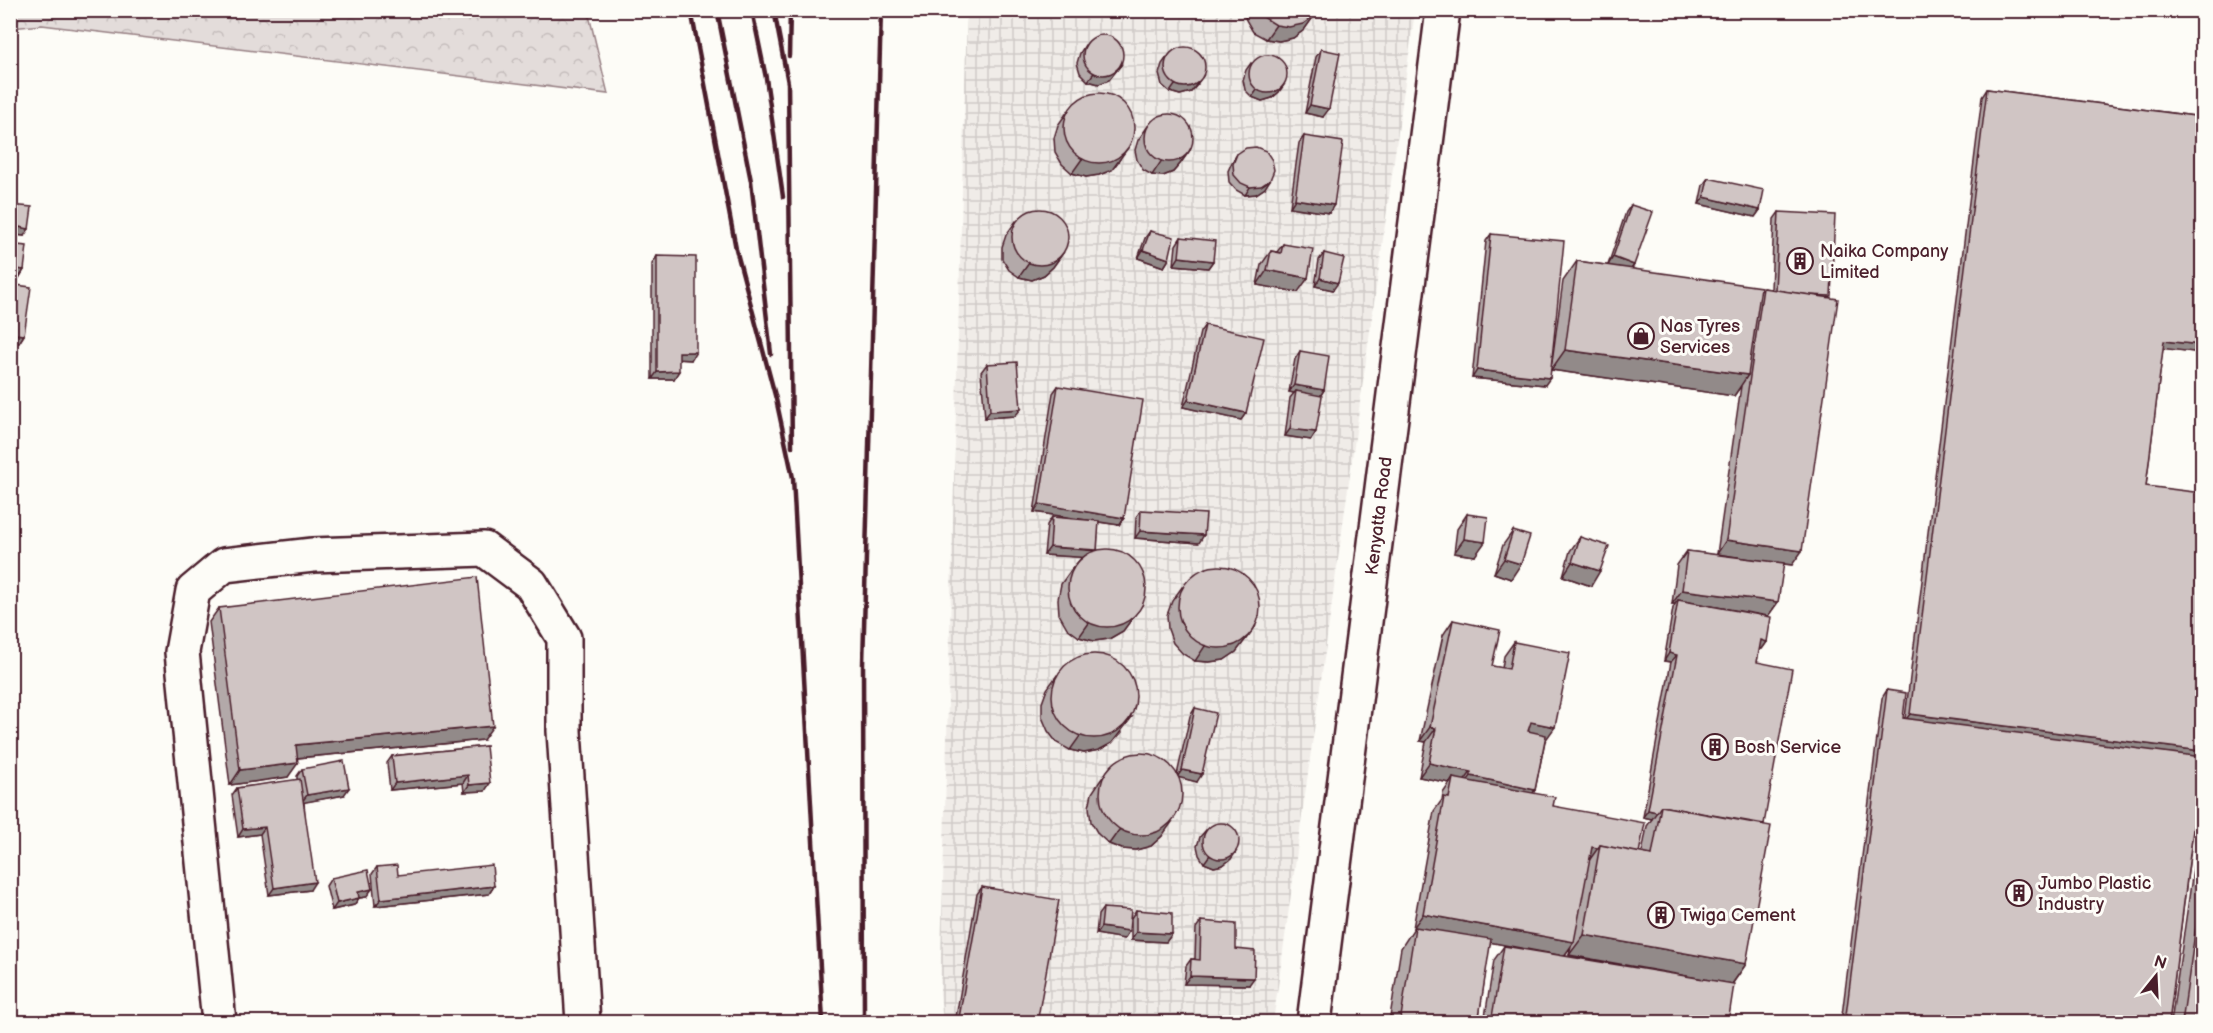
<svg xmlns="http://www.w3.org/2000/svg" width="2213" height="1033" font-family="'Balsamiq Sans',sans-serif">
<defs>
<pattern id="industrial-grid" width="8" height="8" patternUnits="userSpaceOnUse" patternTransform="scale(1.5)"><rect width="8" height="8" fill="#f0ece8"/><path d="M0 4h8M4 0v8" fill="none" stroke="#cfcac7"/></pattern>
<pattern id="forest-crowns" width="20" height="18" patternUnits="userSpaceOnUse" patternTransform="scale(1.5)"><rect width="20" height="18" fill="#e3dcda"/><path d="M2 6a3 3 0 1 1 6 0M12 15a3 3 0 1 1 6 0" fill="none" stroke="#c4bcbb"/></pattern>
</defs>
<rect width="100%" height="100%" fill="#fdfcf7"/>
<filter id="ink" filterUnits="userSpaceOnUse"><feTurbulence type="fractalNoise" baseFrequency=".0167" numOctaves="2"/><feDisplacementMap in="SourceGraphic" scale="12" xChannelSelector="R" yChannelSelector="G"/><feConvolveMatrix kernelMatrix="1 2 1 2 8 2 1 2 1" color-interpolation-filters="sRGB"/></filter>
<g filter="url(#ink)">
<path fill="url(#industrial-grid)" d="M967 11H1415L1273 1022H943L940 993Z"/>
<path fill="url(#forest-crowns)" stroke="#967e82" stroke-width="1.5" d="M11 10 588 11 608 94 42 25 11 28Z"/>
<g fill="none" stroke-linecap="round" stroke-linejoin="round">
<defs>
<path id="minor" d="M219 1022 182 652 193 591 224 565 313 555 484 549 531 584 564 638V731L583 1022"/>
<path id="trunk" d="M1314 1022 1443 10"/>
</defs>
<use href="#minor" stroke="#4a1f2b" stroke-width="38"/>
<use href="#trunk" stroke="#4a1f2b" stroke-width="38"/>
<use href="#minor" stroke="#fdfcf7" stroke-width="33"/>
<use href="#trunk" stroke="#fdfcf7" stroke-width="33"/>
<g stroke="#4a1f2b" stroke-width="4.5">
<path d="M691 10 736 249 776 399 793 478 823 1022"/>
<path d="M717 10 751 181 771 354"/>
<path d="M752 10 766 78 783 197"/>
<path d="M774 10 788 83 792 447"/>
<path d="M789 56 790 10"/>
<path d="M864 1022 863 665 881 10"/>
</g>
</g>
<g fill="#b3a9a9" stroke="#4a1f2b" stroke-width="1.5" fill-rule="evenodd">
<path d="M1243 10H1318L1304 30 1293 38 1279 41 1266 39 1253 32 1246 20Z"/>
<path d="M1085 45 1121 65 1109 80 1099 84 1088 81 1080 73 1077 63 1080 53Z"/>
<path d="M1321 49 1323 117 1305 113 1316 57Z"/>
<path d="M1167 57 1198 84 1191 92 1180 95 1170 92 1162 85 1159 74 1162 64Z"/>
<path d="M1251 63 1279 92 1272 98 1262 101 1252 97 1245 90 1243 80 1246 70Z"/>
<path d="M1987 89 2202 117V353L2163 348 2146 486 2202 759 2169 1023H1841L1882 698 1887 690 1903 718H1905L1982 97Z"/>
<path d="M1068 111 1120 159 1112 170 1099 175 1086 177 1072 173 1062 164 1055 152 1054 138 1058 125Z"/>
<path d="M1148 126 1190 150 1180 164 1173 172 1163 176 1152 175 1143 170 1137 160 1135 150 1138 140Z"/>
<path d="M1304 136 1329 213 1290 207 1299 143Z"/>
<path d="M1237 154 1265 188 1256 194 1245 195 1236 190 1229 182 1228 171 1232 162Z"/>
<path d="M1708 178 1760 210 1755 217 1699 204 1703 185Z"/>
<path d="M10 205 24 236 18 235 17 245 24 270 19 278 17 277 16 285 24 335 19 343 10 342Z"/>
<path d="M1631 205 1634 265 1632 269 1760 292 1763 288 1771 289 1774 219 1779 212 1830 298 1792 565 1783 564 1778 602 1768 616 1767 642 1762 649H1759L1757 662 1764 824 1746 964 1733 983 1728 1023H1484L1494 960 1504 946 1547 953 1490 942 1478 1023H1389L1401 948 1414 928H1413L1434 811 1442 800 1443 793 1450 783 1419 777 1426 742 1420 741 1443 635 1453 620 1492 666 1502 668 1504 656 1514 642 1545 741 1535 790 1533 793 1553 806 1639 853H1642L1647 826 1652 819 1643 817 1671 662 1664 661 1673 608 1675 604H1672L1677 565 1687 551 1747 559 1717 554 1741 386 1734 396 1551 370 1545 385 1472 378 1486 241 1491 234 1552 362 1563 281 1577 261 1612 266 1608 265 1626 212ZM1571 947 1569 955 1668 973 1565 956Z"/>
<path d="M1016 221 1063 253 1053 267 1044 275 1032 280 1019 277 1009 270 1002 259V247L1006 235Z"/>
<path d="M1150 231 1169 259 1164 267 1138 258 1145 238Z"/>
<path d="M1181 237 1213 261 1208 268 1174 265 1176 245Z"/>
<path d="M1283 244 1298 292 1257 285 1261 265 1271 251 1277 252Z"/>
<path d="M1324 253 1333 290 1315 286 1319 260Z"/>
<path d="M657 256 691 360 679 359 674 379H652V264Z"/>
<path d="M1205 325 1246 413 1241 420 1183 407 1200 332Z"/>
<path d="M1300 351 1324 390 1320 396 1311 440 1285 436 1290 398 1294 393 1289 392 1295 359Z"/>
<path d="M987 364 1015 416 985 418 981 372Z"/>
<path d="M1058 386 1124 518 1119 525 1098 522 1097 550 1142 605 1123 631 1109 639 1094 641 1079 637 1067 628 1059 614 1058 599 1061 584 1071 570 1082 557 1044 555 1047 525 1052 517 1087 520 1034 512 1053 393Z"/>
<path d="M1141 510 1199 543 1135 538 1136 517Z"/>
<path d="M1467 514 1475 556 1454 553 1457 529Z"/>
<path d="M1513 531 1511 579 1494 573 1503 545Z"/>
<path d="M1580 537 1591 586 1563 576 1570 551Z"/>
<path d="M1182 587 1255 627 1236 652 1224 660 1209 662 1195 661 1183 654 1173 643 1168 629 1167 615 1172 601Z"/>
<path d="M219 608 483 740 297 758 288 777 230 785 209 622Z"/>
<path d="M1057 675 1122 732 1112 743 1099 750 1084 753 1070 750 1057 743 1048 731 1042 717V703L1047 689Z"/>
<path d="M1195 708 1197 782 1179 777 1162 836 1151 846 1136 850 1122 849 1109 844 1098 834 1091 822 1089 807 1092 793 1100 781 1110 767 1177 775 1190 716Z"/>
<path d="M486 746 485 791 464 792 463 783 390 790 387 763 392 756Z"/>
<path d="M302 769 344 795 304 802 310 890 269 895 260 834 238 837 232 795 237 788 297 780V776Z"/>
<path d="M2202 807V1023H2171Z"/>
<path d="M1206 830 1231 859 1223 865 1214 867 1204 863 1199 855 1197 846 1200 837Z"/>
<path d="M377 867 398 875 494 886 489 894 375 906 372 874Z"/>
<path d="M331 878 366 897 359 898 354 905 332 910 326 886Z"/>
<path d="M982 887 1037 1023H955L977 894Z"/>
<path d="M1103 908 1129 931 1124 939 1096 934 1098 915Z"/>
<path d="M1136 910 1172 934 1166 942 1131 940V918Z"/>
<path d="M1201 921 1236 949 1249 985 1184 984 1186 966 1191 959H1195L1196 928Z"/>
</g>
<g fill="#928a89" stroke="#4a1f2b" stroke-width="1.5">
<path d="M1314 16 1304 30 1293 38 1279 41 1266 39 1276 25Z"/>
<path d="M1121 65 1109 80 1099 84 1088 81 1093 74Z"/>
<path d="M1203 76 1191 92 1180 95 1170 92 1175 85Z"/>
<path d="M1284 85 1279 92 1272 98 1262 101 1252 97 1257 90Z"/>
<path d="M1310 105 1329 109 1323 117 1305 113Z"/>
<path d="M1130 145 1112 170 1099 175 1086 177 1072 173 1082 159Z"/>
<path d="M1190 150 1180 164 1173 172 1163 176 1152 175 1162 160Z"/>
<path d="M1270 180 1265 188 1256 194 1245 195 1250 187Z"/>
<path d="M1704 197 1760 210 1755 217 1699 204Z"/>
<path d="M1295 199 1334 205 1329 213 1290 207Z"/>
<path d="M19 227 29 229 24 236 14 235Z"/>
<path d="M1143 250 1169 259 1164 267 1138 258Z"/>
<path d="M1063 253 1053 267 1044 275 1032 280 1019 277 1029 263Z"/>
<path d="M1179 257 1213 261 1208 268 1174 265Z"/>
<path d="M1613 257 1634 265 1629 272 1608 265Z"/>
<path d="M18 269 24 270 19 278 13 276Z"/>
<path d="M1267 270 1308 278 1298 292 1257 285Z"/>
<path d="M1320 278 1338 283 1333 290 1315 286Z"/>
<path d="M10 326 16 327 11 334H10Z"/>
<path d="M15 334 24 335 19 343 10 342Z"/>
<path d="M2164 341 2202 345V353L2159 348Z"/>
<path d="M1565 350 1748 375 1734 396 1551 370Z"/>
<path d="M679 352H696L691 360 674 359Z"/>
<path d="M1477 370 1550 378 1545 385 1472 378Z"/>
<path d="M679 371 674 379H652L657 372Z"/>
<path d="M1294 385 1324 390 1319 398 1296 391 1294 393 1289 392Z"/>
<path d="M1188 400 1246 413 1241 420 1183 407Z"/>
<path d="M1021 409 1015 416 985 418 990 411Z"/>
<path d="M1290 429 1316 432 1311 440 1285 436Z"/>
<path d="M1039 504 1124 518 1119 525 1034 512Z"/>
<path d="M1140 531 1204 535 1199 543 1135 538Z"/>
<path d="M1464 539 1485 542 1475 556 1454 553Z"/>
<path d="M1726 540 1802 551 1792 565 1717 554Z"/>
<path d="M1050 547 1097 551 1092 558 1044 555Z"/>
<path d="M1504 559 1521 564 1511 579 1494 573Z"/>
<path d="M1572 562 1600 571 1591 586 1563 576Z"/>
<path d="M1682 590 1778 602 1768 616 1678 600 1675 604H1672Z"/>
<path d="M1142 605 1123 631 1109 639 1094 641 1079 637 1089 623Z"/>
<path d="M1255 627 1236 652 1224 660 1209 662 1195 661 1205 646Z"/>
<path d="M1761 640 1767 642 1762 649 1755 648Z"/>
<path d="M1669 653 1677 655 1671 662 1664 661Z"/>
<path d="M1910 714 2202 751V759L1904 722Z"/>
<path d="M1132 717 1112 743 1099 750 1084 753 1070 750 1080 736Z"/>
<path d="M1531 722 1555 727 1545 741 1521 736Z"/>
<path d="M493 726 483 740 286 759 296 745Z"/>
<path d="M1430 727 1436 728 1426 742 1420 741Z"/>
<path d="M298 763 288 777 230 785 240 770Z"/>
<path d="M1429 763 1471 772 1461 786 1453 778 1450 783 1419 777Z"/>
<path d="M1182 770 1202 774 1197 782 1177 777Z"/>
<path d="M468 775 463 783 390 790 395 783Z"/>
<path d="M1471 776 1535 790 1525 804 1461 790Z"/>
<path d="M490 783 485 791 464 792 469 785Z"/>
<path d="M349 788 344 795 301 803 307 795Z"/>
<path d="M1648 810 1657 812 1652 819 1643 817Z"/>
<path d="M1172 822 1162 836 1151 846 1136 850 1122 849 1109 844 1119 830Z"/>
<path d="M265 827 260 834 238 837 243 829Z"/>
<path d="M1592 847 1598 848 1588 862Z"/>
<path d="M1236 852 1231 859 1223 865 1214 867 1204 863 1209 856Z"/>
<path d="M315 882 310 890 269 895 274 888Z"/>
<path d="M494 886 489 894 375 906 381 899Z"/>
<path d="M372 889 366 897 353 899 358 892Z"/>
<path d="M359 898 354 905 332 910 337 903Z"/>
<path d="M1423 914 1574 942 1564 956 1413 928Z"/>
<path d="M1101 927 1129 931 1124 939 1096 934Z"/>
<path d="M1136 932 1172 934 1166 942 1131 940Z"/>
<path d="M1584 935 1746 964 1732 984 1569 955Z"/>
<path d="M1190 976 1254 978 1249 985 1184 984Z"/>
<path d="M959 1018 983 1023H956Z"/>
</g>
<g fill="#d0c5c4" stroke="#4a1f2b" stroke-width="1.5">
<path d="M1259 10H1318L1314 16 1303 24 1289 27 1276 25 1263 17Z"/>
<circle cx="1103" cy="55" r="20"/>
<circle cx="1185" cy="67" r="20"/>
<path d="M1321 49 1340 53 1329 109 1310 105Z"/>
<circle cx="1268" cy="74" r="19"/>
<path d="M1987 89 2202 117V345L2164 341 2146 486 2202 493V751L1910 714Z"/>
<circle cx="1099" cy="128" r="35"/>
<circle cx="1169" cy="138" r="24"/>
<path d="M1304 136 1343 142 1334 205 1295 199Z"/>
<path d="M1256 147 1266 151 1272 160 1274 170 1270 180 1261 186 1250 187 1241 183 1234 175 1233 164 1237 154 1246 148Z"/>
<path d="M1708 178 1764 190 1760 210 1704 197Z"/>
<path d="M10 205 32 207 29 229 19 227 17 245 27 246 24 270 18 269 16 285 31 287 24 335 15 334 16 327 10 326Z"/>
<path d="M1631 205 1653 212 1634 265 1613 257Z"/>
<circle cx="1040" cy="237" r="28"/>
<path d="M1779 212 1835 215 1831 296 1809 295 1775 290Z"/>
<path d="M1150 231 1174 237 1169 259 1143 250Z"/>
<path d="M1491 234 1564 241 1550 378 1477 370Z"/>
<path d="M1181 237 1215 241 1213 261 1179 257Z"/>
<path d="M1283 244 1313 249 1308 278 1267 270 1271 251 1281 253Z"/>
<path d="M1324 253 1344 258 1338 283 1320 278Z"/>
<path d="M657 256 696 257V352H679V371L657 372Z"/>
<path d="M1577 261 1761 287 1748 375 1565 350Z"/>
<path d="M1763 288 1838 299 1802 551 1726 540Z"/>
<path d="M1205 325 1264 338 1246 413 1188 400Z"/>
<path d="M1300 351 1329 356 1324 390 1294 385Z"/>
<path d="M1017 362 1021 409 990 411 987 364Z"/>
<path d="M1058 386 1143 400 1124 518 1039 504Z"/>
<path d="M1296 391 1322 396 1316 432 1290 429Z"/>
<path d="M1141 510 1206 514 1204 535 1140 531Z"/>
<path d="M1467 514 1488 517 1485 542 1464 539Z"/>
<path d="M1052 517 1099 521 1097 550 1050 547Z"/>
<path d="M1513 531 1530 536 1521 564 1504 559Z"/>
<path d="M1580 537 1609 546 1600 571 1572 562Z"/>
<circle cx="1107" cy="588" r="39"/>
<path d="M1687 551 1784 563 1778 602 1682 590Z"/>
<circle cx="1219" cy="607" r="41"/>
<path d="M477 577 493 726 296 745 298 763 240 770 219 608Z"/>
<path d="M1678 600 1771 617 1767 642 1761 640 1757 662 1792 669 1764 824 1661 806 1657 812 1648 810 1677 655 1669 653Z"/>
<path d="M1453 620 1500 630 1492 666 1509 669 1514 642 1570 653 1555 727 1531 722 1528 731 1546 735 1535 790 1471 776V772L1429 763 1436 728 1430 727Z"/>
<circle cx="1094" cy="696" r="42"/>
<path d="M1887 690 1906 693 1903 718 2202 757 2169 1023H1845Z"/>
<path d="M1195 708 1216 713 1202 774 1182 770Z"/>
<path d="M486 746 490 783 469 785 468 775 395 783 392 756Z"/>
<circle cx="1141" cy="794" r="41"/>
<path d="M344 761 349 788 307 795 302 769Z"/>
<path d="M1453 778 1555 797 1553 806 1645 823 1639 853 1600 845 1598 848 1592 847 1574 942 1423 914 1444 797 1449 798Z"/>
<path d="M300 779 315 882 274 888 265 827 243 829 237 788Z"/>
<path d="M1661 806 1771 826 1746 964 1584 935 1600 845 1652 855Z"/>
<circle cx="1221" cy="841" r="18"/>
<path d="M397 865 398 875 492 865 494 886 381 899 377 867Z"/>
<path d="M368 870 372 889 358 892 359 898 337 903 331 878Z"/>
<path d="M2202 884V1023H2182Z"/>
<path d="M982 887 1059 900 1037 1023H983L959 1018Z"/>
<path d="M1103 908 1131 910 1129 931 1101 927Z"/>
<path d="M1136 910 1172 913V934L1136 932Z"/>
<path d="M1201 921 1236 924V949L1255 951 1254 978 1190 976 1191 959 1200 960Z"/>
<path d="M1415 927 1491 939 1478 1023H1400Z"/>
<path d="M1504 946 1734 984 1728 1023H1491Z"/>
</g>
</g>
<defs>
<symbol id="building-ring" viewBox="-11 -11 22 22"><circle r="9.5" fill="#fdfcf7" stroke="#4a1f2b" stroke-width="1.5"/><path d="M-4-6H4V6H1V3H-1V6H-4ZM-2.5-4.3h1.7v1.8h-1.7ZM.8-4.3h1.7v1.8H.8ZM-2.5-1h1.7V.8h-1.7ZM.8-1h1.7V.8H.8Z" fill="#4a1f2b"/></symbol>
<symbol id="shop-ring" viewBox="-11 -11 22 22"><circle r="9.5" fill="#fdfcf7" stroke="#4a1f2b" stroke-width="1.5"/><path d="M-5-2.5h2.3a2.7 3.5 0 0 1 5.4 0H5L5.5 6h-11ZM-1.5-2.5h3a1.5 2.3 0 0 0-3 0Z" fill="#4a1f2b"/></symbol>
</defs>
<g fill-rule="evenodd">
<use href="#building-ring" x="1785" y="246" width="30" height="30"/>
<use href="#shop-ring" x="1626" y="321" width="30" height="30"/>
<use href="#building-ring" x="1700" y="732" width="30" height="30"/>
<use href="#building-ring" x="2004" y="878" width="30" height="30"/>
<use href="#building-ring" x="1646" y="900" width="30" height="30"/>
</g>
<g text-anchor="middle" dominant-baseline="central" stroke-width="6" stroke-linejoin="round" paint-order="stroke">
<g font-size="18" fill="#4a1f2b" stroke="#fdfcf7" text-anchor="start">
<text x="1820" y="251">Naika Company<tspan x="1820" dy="21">Limited</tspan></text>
<text x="1660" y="326">Nas Tyres<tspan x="1660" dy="21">Services</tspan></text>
<text x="1734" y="747">Bosh Service</text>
<text x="2038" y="883">Jumbo Plastic<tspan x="2038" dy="21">Industry</tspan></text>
<text x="1680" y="915">Twiga Cement</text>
</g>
<g font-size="18" fill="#4a1f2b" stroke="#fdfcf7">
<text transform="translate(1379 516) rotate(-83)">Kenyatta Road</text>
</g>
</g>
<rect width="2213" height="1033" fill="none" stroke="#fdfcf7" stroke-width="36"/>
<rect x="18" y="18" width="2177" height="997" fill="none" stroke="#4a1f2b" stroke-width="2" filter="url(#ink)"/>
<g transform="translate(2156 976) rotate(18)" stroke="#fdfcf7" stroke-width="4.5" paint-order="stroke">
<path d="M0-4.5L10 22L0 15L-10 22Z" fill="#4a1f2b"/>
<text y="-9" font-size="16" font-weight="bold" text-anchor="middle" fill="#4a1f2b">N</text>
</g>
</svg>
